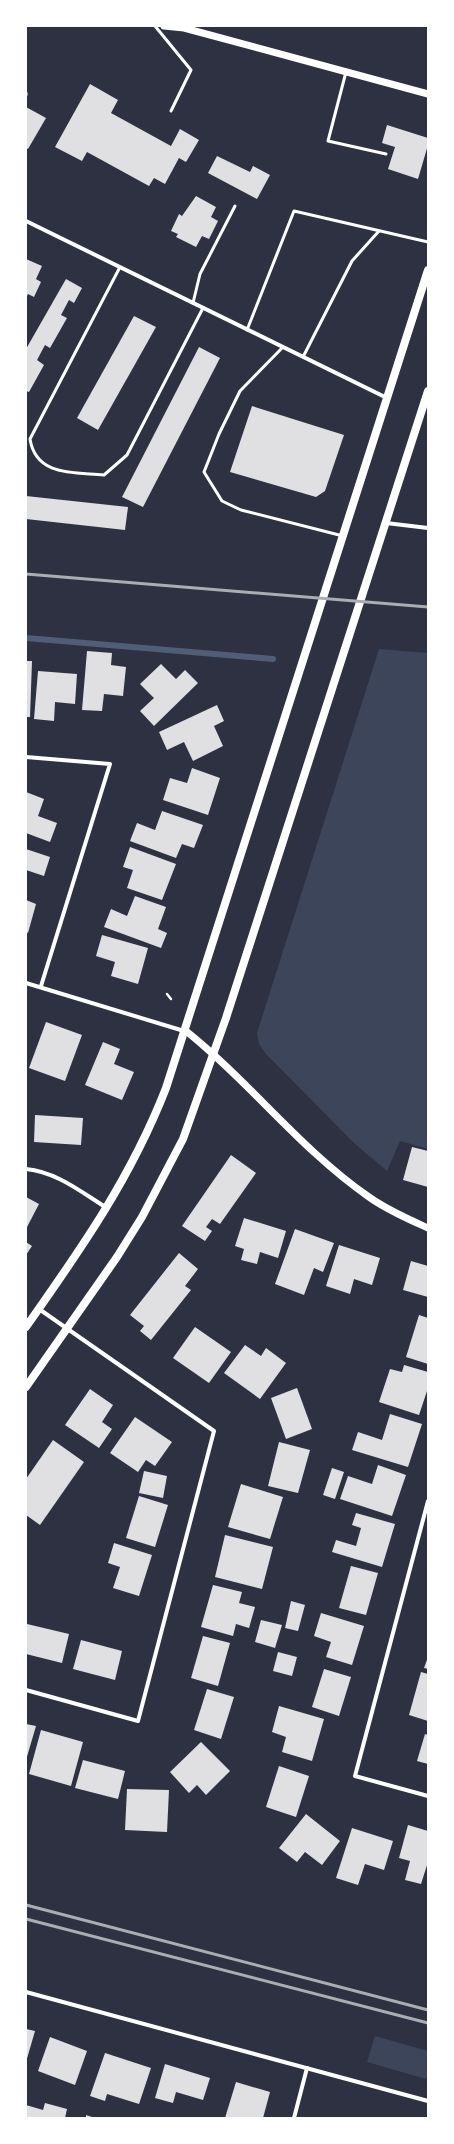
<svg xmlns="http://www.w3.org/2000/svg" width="454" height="2144" font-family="Karla,sans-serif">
<rect width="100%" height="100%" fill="#2d3142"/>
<g fill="#3c4559">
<path d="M379 649 428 653V1149L400 1141 387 1171 354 1143 266 1054 259 1044 257 1033Z"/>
<path d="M375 2036 428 2051V2073L426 2079 367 2062Z"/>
</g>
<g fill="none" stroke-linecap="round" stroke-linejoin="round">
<path stroke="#4f5d75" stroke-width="6" d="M26 638 273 659"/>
</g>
<g fill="#e0e0e3">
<path d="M90 84 118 100 111 113 171 146 180 129 199 140 186 162 179 158 165 184 154 178 149 186 87 152 82 161 55 147Z"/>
<path d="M26 107 46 118 28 149 26 148Z"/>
<path d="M387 125 428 138V145L418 179 388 169 395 147 382 143Z"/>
<path d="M217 156 250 172 253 166 270 175 257 199 208 173Z"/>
<path d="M196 196 216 207 211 217 218 221 209 239 202 236 196 247 176 237 178 234 171 231 179 214 182 216Z"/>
<path d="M26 259 42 266 36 279 41 282 34 297 28 294 26 298Z"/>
<path d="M66 279 82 288 74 303 69 300 61 315 67 318 50 348 45 345 37 360 44 365 29 392 26 391V349Z"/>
<path d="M134 316 156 327 98 430 77 418Z"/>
<path d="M199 347 220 358 143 507 122 497Z"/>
<path d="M252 406 344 435 325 491 316 497 230 472Z"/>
<path d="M26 496 128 507 125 530 26 519Z"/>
<path d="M87 651 112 653 111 665 126 667 123 696 104 694 102 711 82 710Z"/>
<path d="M26 661H32L30 717H26Z"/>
<path d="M161 664 176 679 185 670 198 683 154 726 140 711 154 698 140 684Z"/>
<path d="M38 671 77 674 75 704 55 702 54 721 34 719Z"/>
<path d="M217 705 224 721 214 726 223 746 193 761 184 742 167 750 159 732Z"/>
<path d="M192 768 220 778 208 815 163 800 170 778 187 783Z"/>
<path d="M26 792 44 799 38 816 57 823 50 842 26 833Z"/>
<path d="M162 811 203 825 194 848 182 844 176 858 130 841 137 823 155 830Z"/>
<path d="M130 847 176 864 162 900 127 888 133 870 123 867Z"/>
<path d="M26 849 50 857 44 876 26 870Z"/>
<path d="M135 896 166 907 158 929 167 933 161 948 104 927 111 909 127 916Z"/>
<path d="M26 900 36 904 28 933 26 932Z"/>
<path d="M102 935 148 948 138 984 111 976 115 962 96 956Z"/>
<path d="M46 1022 82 1035 65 1081 29 1068Z"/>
<path d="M103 1042 120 1049 114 1064 134 1072 122 1100 85 1085Z"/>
<path d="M35 1115 83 1118 81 1145 34 1142Z"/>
<path d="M412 1147 428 1151V1187L403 1180Z"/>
<path d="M231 1155 256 1173 220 1224 212 1219 206 1227 212 1231 205 1241 182 1226Z"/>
<path d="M26 1197 39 1204 26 1229Z"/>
<path d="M244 1218 286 1231 278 1258 260 1252 257 1264 241 1260 244 1249 235 1246Z"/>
<path d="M295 1229 334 1243 323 1272 314 1268 304 1295 275 1284Z"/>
<path d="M26 1242 32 1246 26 1255Z"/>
<path d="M339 1245 380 1258 372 1285 354 1279 350 1294 326 1286Z"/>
<path d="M179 1253 198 1269 185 1286 191 1290 151 1340 140 1331 144 1326 130 1315Z"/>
<path d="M411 1261 428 1266V1297L403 1290Z"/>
<path d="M419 1315 428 1318V1364L406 1357Z"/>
<path d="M195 1327 231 1352 209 1383 173 1358Z"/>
<path d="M245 1345 261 1356 266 1348 286 1363 260 1399 224 1373Z"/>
<path d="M404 1365 428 1372V1388L419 1415 379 1402 390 1369 402 1372Z"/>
<path d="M297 1388 312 1429 286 1439 271 1398Z"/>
<path d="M90 1389 113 1405 102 1422 112 1429 99 1448 65 1425Z"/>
<path d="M390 1414 422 1424 408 1467 352 1450 358 1432 382 1440Z"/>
<path d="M135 1417 172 1442 155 1466 146 1460 138 1472 110 1453Z"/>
<path d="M53 1440 84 1462 40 1525 26 1515V1479Z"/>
<path d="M279 1442 310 1450 298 1493 268 1486Z"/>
<path d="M378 1465 406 1475 392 1516 340 1499 348 1476 372 1484Z"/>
<path d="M332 1468 344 1472 335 1499 323 1495Z"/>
<path d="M144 1471 167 1476 163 1498 139 1493Z"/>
<path d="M241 1484 283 1497 270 1539 228 1527Z"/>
<path d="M139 1496 168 1505 155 1547 126 1538Z"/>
<path d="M356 1513 395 1524 382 1567 332 1552 336 1540 356 1546 361 1528 352 1525Z"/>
<path d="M225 1535 273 1547 262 1589 215 1577Z"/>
<path d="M114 1543 152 1555 139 1596 113 1588 120 1567 108 1563Z"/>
<path d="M351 1566 378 1573 366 1615 339 1608Z"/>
<path d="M213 1585 242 1592 239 1603 255 1607 249 1628 236 1624 233 1636 201 1627Z"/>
<path d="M291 1601 305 1605 298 1631 285 1628Z"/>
<path d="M321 1613 364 1626 352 1665 326 1657 331 1642 314 1636Z"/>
<path d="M261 1620 282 1625 275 1648 255 1642Z"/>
<path d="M27 1624 69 1634 62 1663 26 1654Z"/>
<path d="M203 1636 230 1643 218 1686 191 1678Z"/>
<path d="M81 1640 122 1651 115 1680 73 1669Z"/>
<path d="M278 1652 297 1657 292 1676 273 1671Z"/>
<path d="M428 1657V1669L424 1668Z"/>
<path d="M324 1669 351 1677 339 1716 312 1707Z"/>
<path d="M421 1672 428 1674V1721L409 1715Z"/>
<path d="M207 1689 234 1697 221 1739 194 1730Z"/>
<path d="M279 1706 324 1719 312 1761 282 1752 286 1737 272 1732Z"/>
<path d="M26 1724 36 1726 26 1760Z"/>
<path d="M41 1730 83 1742 71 1786 29 1774Z"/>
<path d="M425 1734 428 1735V1764L417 1761Z"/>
<path d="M201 1742 230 1771 206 1795 197 1785 189 1793 170 1772Z"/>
<path d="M83 1760 125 1771 118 1799 75 1788Z"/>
<path d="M279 1766 309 1776 296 1817 266 1807Z"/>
<path d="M127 1789 169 1790 167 1832 125 1830Z"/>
<path d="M306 1814 340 1841 322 1865 305 1852 297 1862 279 1848Z"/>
<path d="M408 1825 428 1831V1862L421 1884 405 1880 410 1861 399 1858Z"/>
<path d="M352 1828 393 1841 384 1870 365 1864 358 1885 336 1878Z"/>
<path d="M26 2029 35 2031 26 2062Z"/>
<path d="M50 2037 87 2051 75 2085 38 2071Z"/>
<path d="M105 2053 151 2068 139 2104 107 2094 105 2101 90 2096Z"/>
<path d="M165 2064 210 2078 203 2100 176 2092 173 2103 155 2098Z"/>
<path d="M236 2082 270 2092 263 2118H225Z"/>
<path d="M45 2103 67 2109 65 2118H26V2105L43 2110Z"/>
<path d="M86 2115 95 2118H86Z"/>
</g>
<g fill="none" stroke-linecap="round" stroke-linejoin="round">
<path stroke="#fff" stroke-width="2.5" d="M167 994 171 999"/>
<g stroke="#fff" stroke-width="3">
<path d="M155 26 191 70 171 111"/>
<path d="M346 72 328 141 386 154"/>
<path d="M26 93V95"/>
<path d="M120 267 30 439C36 477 75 472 104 475L127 455 203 308"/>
<path d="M193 303 200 274 235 206"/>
<path d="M247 330 294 211 428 242"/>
<path d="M283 347 240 391 219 434 204 472 222 501 241 510 343 536"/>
<path d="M303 357 352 261 379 231"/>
</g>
<g stroke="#fff" stroke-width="4">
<path d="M26 221 387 398"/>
<path d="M386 523 428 528"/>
<path d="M26 757 110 764 41 986"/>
<path d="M26 983 184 1031"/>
<path d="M26 1169C57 1172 81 1192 107 1208"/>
<path d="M428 1501 355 1776 428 1796"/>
<path d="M26 1690 138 1721 214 1431 39 1309"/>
<path d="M26 1992 428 2101"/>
<path d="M294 2118 307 2068"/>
</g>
<g stroke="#fff" stroke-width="7">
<path d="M164 26 184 28 428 94"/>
<path d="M186 1031C250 1082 301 1150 369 1197 387 1210 408 1219 428 1228"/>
</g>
<g stroke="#fff" stroke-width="8">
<path d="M26 1327C81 1249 131 1178 166 1088L428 270"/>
<path d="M26 1387 117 1257 142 1217 183 1139 226 1018 428 391"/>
</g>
<g stroke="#abadb3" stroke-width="3">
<path d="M26 574 428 607"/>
<path d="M26 1905 428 2010"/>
<path d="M26 1919 428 2023"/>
</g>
</g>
<rect width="454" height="2144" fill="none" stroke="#ffffff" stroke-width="54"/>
</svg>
